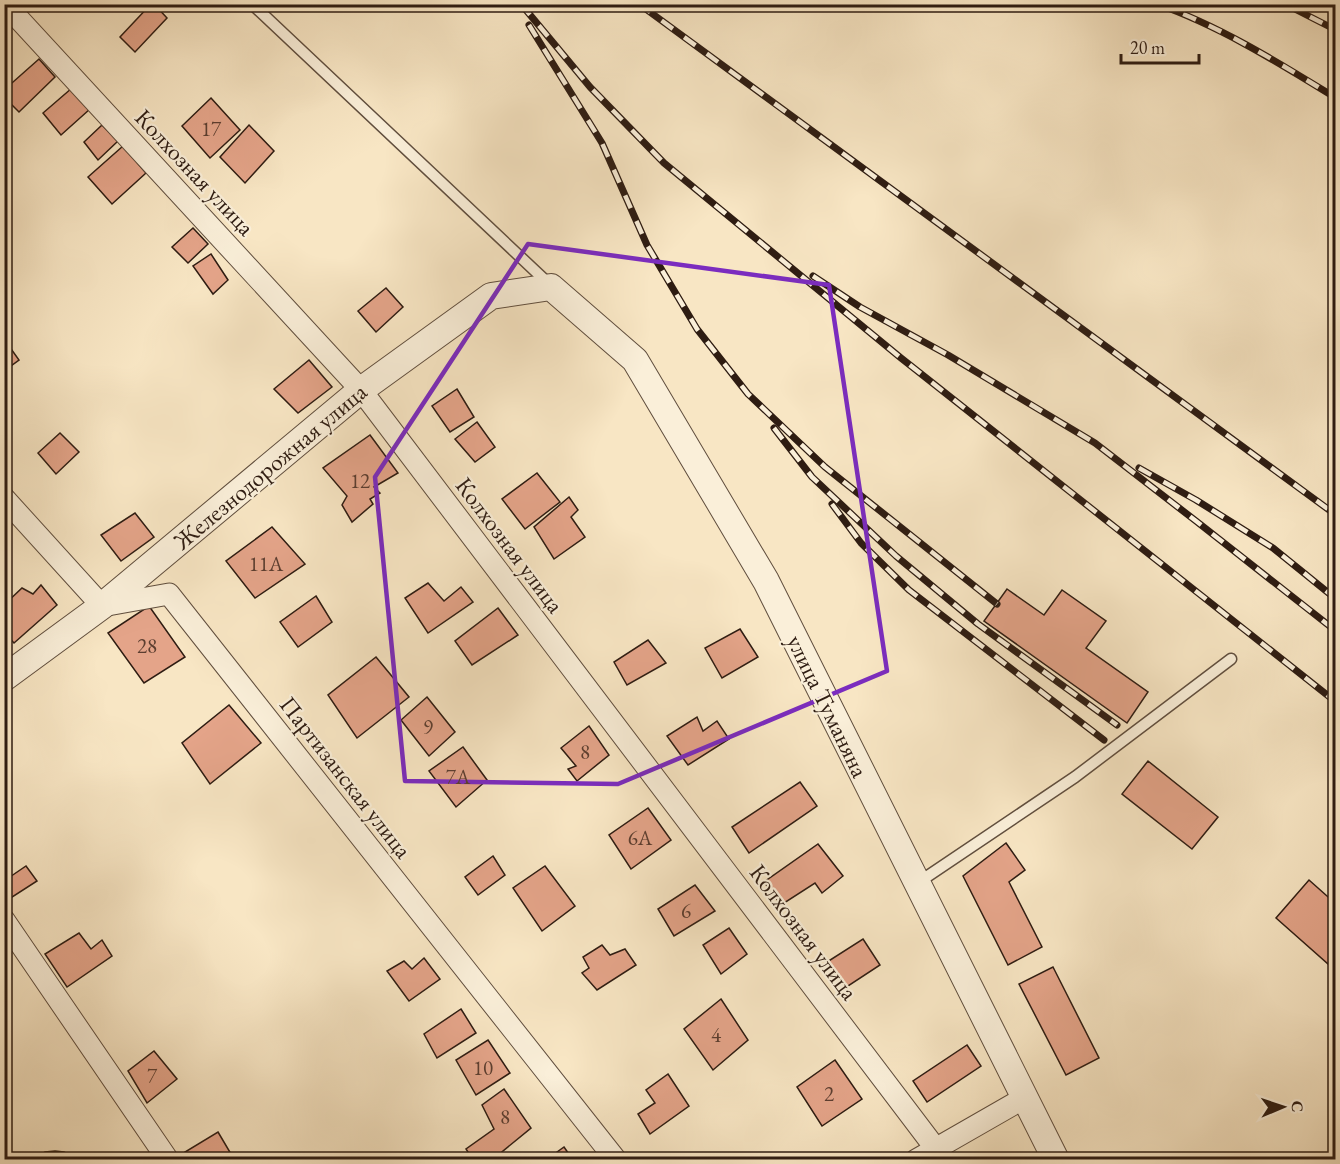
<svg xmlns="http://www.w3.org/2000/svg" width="1340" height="1164" font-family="'EB Garamond',serif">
<rect width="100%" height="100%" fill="#f8e6c4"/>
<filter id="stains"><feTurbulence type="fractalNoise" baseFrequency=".00333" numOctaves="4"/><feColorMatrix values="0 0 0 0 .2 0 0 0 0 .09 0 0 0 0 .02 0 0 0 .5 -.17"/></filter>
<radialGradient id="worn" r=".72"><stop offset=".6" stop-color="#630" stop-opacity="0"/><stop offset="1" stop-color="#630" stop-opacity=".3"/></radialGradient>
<g fill="#e4a489" stroke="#2e1c12" stroke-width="1.5">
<path d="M151 4H154L167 18 135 52 120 37Z"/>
<path d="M39 59 55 77 19 112 4 97V90Z"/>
<path d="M72 88 90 109 61 135 43 113Z"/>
<path d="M211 98 240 130 210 158 182 126Z"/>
<path d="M102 125 118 141 98 160 84 142Z"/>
<path d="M249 125 274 151 245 183 220 157Z"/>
<path d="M123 146 146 173 112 204 88 177Z"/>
<path d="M193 228 208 244 188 263 172 247Z"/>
<path d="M211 254 228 280 213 294 193 266Z"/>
<path d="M386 288 403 307 376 332 358 311Z"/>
<path d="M9 346 19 360 4 371V350Z"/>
<path d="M309 360 332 387 298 413 274 389Z"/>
<path d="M457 389 474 417 450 432 432 406Z"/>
<path d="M477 422 495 447 475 462 455 439Z"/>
<path d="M60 433 79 452 56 474 38 453Z"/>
<path d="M370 435 398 473 374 487 380 493 370 499 373 504 352 522 342 505 347 496 323 468Z"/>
<path d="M537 473 560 502 525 529 502 499Z"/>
<path d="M569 497 578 510 571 517 585 537 554 559 534 527Z"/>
<path d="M135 513 154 537 121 561 101 535Z"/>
<path d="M272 527 305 564 255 598 226 561Z"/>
<path d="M428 583 444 601 461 587 473 602 428 633 405 598Z"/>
<path d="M41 585 57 605 14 643 4 632V605L22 588 33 594Z"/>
<path d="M1007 589 1044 615 1062 590 1106 621 1086 648 1148 692 1127 723 984 621Z"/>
<path d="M316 596 332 622 298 647 280 622Z"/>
<path d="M149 606 185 657 144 683 108 633Z"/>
<path d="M498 608 518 635 472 665 455 641Z"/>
<path d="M740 629 758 657 722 678 705 648Z"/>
<path d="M648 640 666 663 627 685 614 662Z"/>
<path d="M376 657 409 697 357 738 328 695Z"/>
<path d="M427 697 455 732 429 756 401 720Z"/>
<path d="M229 705 261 743 210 784 182 743Z"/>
<path d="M697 717 703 731 717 721 729 739 688 765 667 736Z"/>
<path d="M589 726 609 755 577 781 568 769 576 766 561 748Z"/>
<path d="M463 747 487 780 456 807 429 771Z"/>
<path d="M1148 761 1218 817 1192 849 1122 794Z"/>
<path d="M800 782 817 806 749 853 732 827Z"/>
<path d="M648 808 671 840 631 869 609 835Z"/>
<path d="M1006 843 1025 870 1009 882 1042 947 1008 965 963 876Z"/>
<path d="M818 844 843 876 822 893 815 883 781 905 764 882Z"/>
<path d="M493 856 505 875 478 895 465 877Z"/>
<path d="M26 866 37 881 6 901 4 881Z"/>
<path d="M545 866 575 906 542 931 513 888Z"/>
<path d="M1309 880 1336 904V971L1276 918Z"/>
<path d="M695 885 715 911 674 936 658 909Z"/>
<path d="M729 928 747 954 721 974 703 945Z"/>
<path d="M79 933 91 949 102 940 112 956 67 987 45 954Z"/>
<path d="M863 939 880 965 845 988 827 962Z"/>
<path d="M602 945 610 955 625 949 636 965 597 990 582 973 589 968 583 957Z"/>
<path d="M424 958 440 979 409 1001 387 971 404 961 412 969Z"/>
<path d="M1053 967 1099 1058 1066 1075 1019 984Z"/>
<path d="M721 999 748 1040 713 1070 684 1029Z"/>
<path d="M461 1009 476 1033 437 1058 424 1034Z"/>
<path d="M488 1040 510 1073 476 1095 456 1060Z"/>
<path d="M967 1045 981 1066 927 1102 913 1081Z"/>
<path d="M154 1051 177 1079 147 1103 128 1071Z"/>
<path d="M835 1060 862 1099 822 1126 797 1087Z"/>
<path d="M668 1074 689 1106 650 1134 638 1114 655 1103 646 1090Z"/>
<path d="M504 1089 531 1128 492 1160H473L466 1149 494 1129 482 1105Z"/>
<path d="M218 1132 234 1159 190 1160 185 1152Z"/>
<path d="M564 1147 573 1160H546Z"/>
<path d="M55 1151 64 1152 80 1160H31L45 1152Z"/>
</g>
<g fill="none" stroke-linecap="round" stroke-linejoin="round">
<defs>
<g id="service">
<path d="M252 4 549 284"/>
<path d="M916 884 1075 777 1231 659"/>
</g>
<g id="minor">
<path d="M5 4 361 390 936 1149"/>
<path d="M4 498 102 606 169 594 616 1160"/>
<path d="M4 920 168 1160"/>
<path d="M916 1160 1026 1097"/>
</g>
<path id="tertiary" d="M4 678 102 606 361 390 491 296 551 287 635 360 766 581 1056 1160"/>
</defs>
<use href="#service" stroke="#604e3e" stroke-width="13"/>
<use href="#minor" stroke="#604e3e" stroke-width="23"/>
<use href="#tertiary" stroke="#604e3e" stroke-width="28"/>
<use href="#service" stroke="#faefd9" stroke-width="10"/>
<use href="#minor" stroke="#faefd9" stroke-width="21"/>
<use href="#tertiary" stroke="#faefd9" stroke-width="26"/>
<defs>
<g id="rail">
<path d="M521 4 590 87 664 163 901 358 1336 702"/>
<path d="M639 4 1336 515"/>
<path d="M1157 4C1220 26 1279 63 1336 98"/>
<path d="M1285 4 1336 30"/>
<path d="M529 25 602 143 647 245 697 329 748 394 825 467 997 604"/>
<path d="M813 276 860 307 948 355 1095 443 1196 521 1336 631"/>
<path d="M774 428 812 477 896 556 978 624 1117 725"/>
<path d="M1139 468 1196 500 1273 548 1336 599"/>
<path d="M832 504 861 543 909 590 1104 740"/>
</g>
</defs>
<use href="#rail" stroke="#2e1c12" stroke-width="7"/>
<use href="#rail" stroke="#faefd9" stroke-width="4.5" stroke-dasharray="14" stroke-linecap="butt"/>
</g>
<path fill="none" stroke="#7b2cbf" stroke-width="4.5" stroke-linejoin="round" d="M528 244 829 285 887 671 618 784 405 781 375 477Z"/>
<g text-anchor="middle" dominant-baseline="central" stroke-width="4.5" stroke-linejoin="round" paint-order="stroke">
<g font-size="21" fill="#5c3e30">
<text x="211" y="128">17</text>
<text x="360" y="480">12</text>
<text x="266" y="563">11А</text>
<text x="147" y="645">28</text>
<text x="428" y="726">9</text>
<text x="585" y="751">8</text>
<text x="458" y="776">7А</text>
<text x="640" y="837">6А</text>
<text x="686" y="910">6</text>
<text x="716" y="1034">4</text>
<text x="483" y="1067">10</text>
<text x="152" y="1075">7</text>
<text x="829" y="1093">2</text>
<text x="505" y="1116">8</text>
</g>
<g font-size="24" fill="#2e1c12" stroke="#faefd9">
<text transform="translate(195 172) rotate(47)">Колхозная улица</text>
<text transform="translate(270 466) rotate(-40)">Железнодорожная улица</text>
<text transform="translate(510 545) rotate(53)">Колхозная улица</text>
<text transform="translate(828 706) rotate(64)">улица Туманяна</text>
<text transform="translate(346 777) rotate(52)">Партизанская улица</text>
<text transform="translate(804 932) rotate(53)">Колхозная улица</text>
</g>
</g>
<rect width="1340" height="1164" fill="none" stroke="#f8e6c4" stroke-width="24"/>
<rect x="6" y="6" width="1328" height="1152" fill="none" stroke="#2e1c12" stroke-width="3"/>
<rect x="12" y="12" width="1316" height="1140" fill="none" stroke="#2e1c12" stroke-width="1.5"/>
<g transform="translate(1283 1107) rotate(88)" stroke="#faefd9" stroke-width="4.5" paint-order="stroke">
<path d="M0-4.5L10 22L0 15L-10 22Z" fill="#2e1c12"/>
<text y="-9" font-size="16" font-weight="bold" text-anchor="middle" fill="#2e1c12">С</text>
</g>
<path d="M1121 54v9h78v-9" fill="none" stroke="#2e1c12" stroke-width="3"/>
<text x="1130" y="54" font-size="18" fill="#2e1c12" stroke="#faefd9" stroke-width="4.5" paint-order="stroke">20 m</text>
<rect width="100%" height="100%" filter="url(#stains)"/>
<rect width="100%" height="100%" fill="url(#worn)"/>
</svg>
